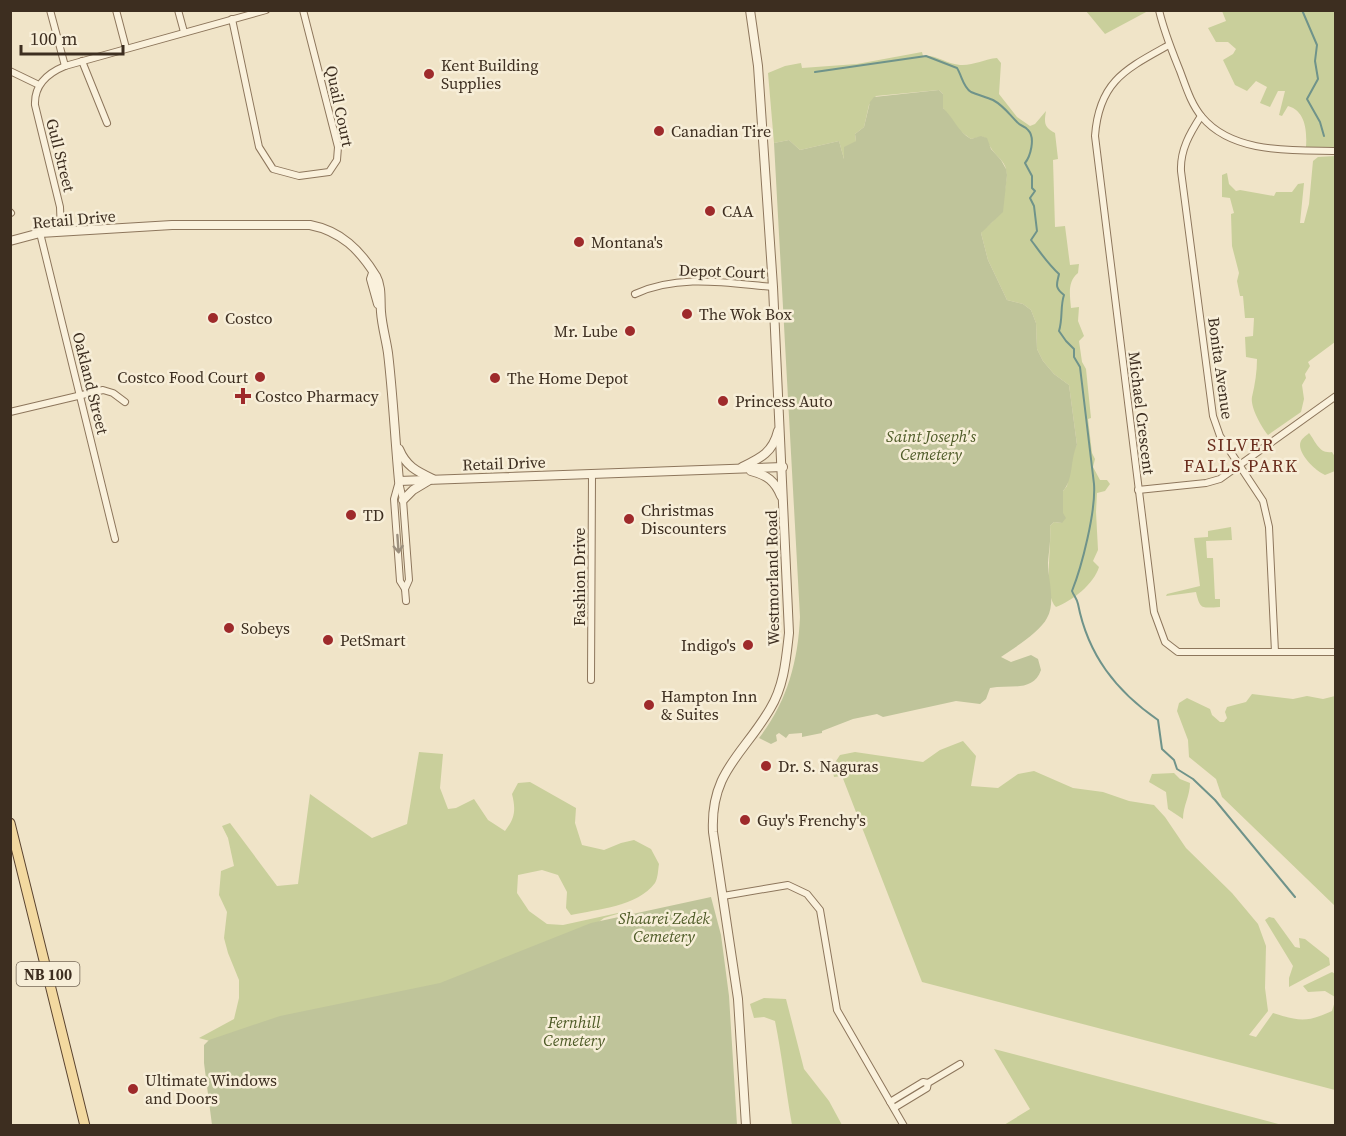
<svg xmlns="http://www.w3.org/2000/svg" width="1346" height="1136" font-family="'Source Serif 4',serif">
<rect width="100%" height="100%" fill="#f0e4c8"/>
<g fill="#c9cf9b">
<path d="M1086 11H1148L1105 34Z"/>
<path d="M1222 11H1335V148L1306 147C1307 132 1306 111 1288 106L1282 116 1279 115 1285 91H1278L1270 107 1260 103 1267 87 1256 81 1247 91 1235 85 1223 60 1233 54 1236 49 1228 42H1216L1208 28 1226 21Z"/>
<path d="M922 52 923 56C935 54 947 64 960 65 973 66 984 59 997 58L1001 63 999 94 1017 117 1030 126 1035 124 1046 111C1044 123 1044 127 1055 133L1058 159 1053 160 1055 227 1065 226 1070 265 1079 264 1078 273C1067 282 1070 295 1071 308L1079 307 1078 321 1084 336 1079 341 1082 362 1086 369 1091 418 1088 419 1092 453 1095 459 1093 467 1100 480H1107L1110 484 1105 491 1097 493 1096 512 1098 550 1093 561 1099 567C1094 584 1072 601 1056 607 1043 595 1052 544 1050 526L1054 522 1062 523 1063 491 1067 486 1073 452 1077 445 1069 385 1054 374 1043 361 1037 349 1036 323 1031 310 1023 304 1007 300 988 260 981 233C984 227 991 225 994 220 1001 209 1010 179 1005 166 1002 159 995 155 991 148 983 135 987 135 971 139L956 128 943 108V94L939 90 876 96 869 105 864 127 855 134 856 141 844 159 839 141 800 150 789 140 774 143 768 73 785 66 801 63 802 68 857 64Z"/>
<path d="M1335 156V342L1308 362 1310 366 1305 374 1306 378 1302 385 1304 399 1301 412 1268 435C1262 428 1250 407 1252 397 1255 384 1257 372 1257 359L1246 357 1245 337 1253 336 1254 318H1245L1243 296H1240L1237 281 1239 273 1232 246 1231 214 1234 213 1230 198 1222 197V175L1227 173 1229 184 1236 191 1240 190 1274 196 1276 192H1292L1298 184 1304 183 1300 223H1304L1309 204 1313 161 1318 157Z"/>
<path d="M1309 433C1316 442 1319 454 1332 452L1335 457V471L1325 475C1316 471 1300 456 1300 445 1300 439 1306 436 1309 433Z"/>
<path d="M1231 527 1232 540 1206 541 1207 558H1213L1215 599H1220V607C1202 608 1200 610 1196 592L1166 596 1167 594 1200 586 1194 538 1208 537V531Z"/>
<path d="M1252 694 1293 699 1307 696 1323 699 1335 696V906L1222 797 1216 779 1189 757 1188 740 1177 711 1179 703 1187 698 1210 709 1212 715 1220 722H1224L1227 718 1225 712 1227 707 1246 702Z"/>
<path d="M963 741 976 756 971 786 998 788 1018 774 1034 771 1073 788 1103 792 1129 801 1154 805 1165 817 1186 848 1232 893 1258 924 1266 946 1265 988 1268 1011 1249 1035 1256 1037 1273 1013C1299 1021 1306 1023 1332 1011L1335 1001V1090L922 982 842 776 834 777 832 767 840 755 855 752 923 762 940 750Z"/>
<path d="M419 752 443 754 440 788 448 809 456 808 474 799 488 820 505 831C515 818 516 810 512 794L518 783 530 782 576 808 575 823 582 845 604 850 621 843 634 840 651 849 659 864C658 870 658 878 655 883 637 907 598 909 571 915L566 908 567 892 558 875 542 870 518 875 517 893 529 911 547 924 563 925 627 911 604 918 592 927 603 955 224 1045 199 1038 234 1019 239 998V980L228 953 224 938 227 912 219 895 221 871 234 866 228 838 222 826 230 823 277 886 298 884 310 794 372 838 407 824Z"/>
<path d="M1174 773 1180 779 1190 783C1190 796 1183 806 1183 819L1168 809 1166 792 1149 782 1152 774Z"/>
<path d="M1269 917 1274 918 1295 947 1300 948 1299 938 1305 939 1329 958 1330 965 1289 987V978L1293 966 1265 920Z"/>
<path d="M1332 972 1335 974V997L1325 991 1308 992 1303 986Z"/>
<path d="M764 998 786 999 804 1069 829 1101 842 1125H792C786 1091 782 1056 775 1021L764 1017 754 1018 750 1004Z"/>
<path d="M994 1049 1282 1125H1004L1030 1109Z"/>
</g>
<g fill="#bfc49a">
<path d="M939 90 943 94V108C954 118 957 131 971 139L981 136 987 138 991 149 1001 160 1006 169 1007 175 1003 212 981 233 988 260 1007 300 1023 304 1031 310 1036 323 1037 349 1043 361 1054 374 1069 385 1077 445C1070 459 1074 479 1063 491V513L1066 518 1062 523 1054 522 1050 526C1051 541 1049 549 1048 563 1048 579 1056 603 1047 618 1040 632 1014 648 1001 657L1011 662 1031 655 1038 659 1041 670C1033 693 1009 684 990 688L986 699 980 704 956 701 883 717 877 714 853 719 822 731V733L802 737V733L789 734 786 738 779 733 776 735 777 741 771 744 759 738C787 702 798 662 800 617L774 143 789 140 800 150 839 141 844 159V147L856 141 855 134 864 127 870 102 874 97Z"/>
<path d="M711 897 721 935 729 996 737 1125H212L204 1063V1045L209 1040 280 1016 440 983 591 923Z"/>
</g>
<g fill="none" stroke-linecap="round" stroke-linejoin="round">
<g stroke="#6f938a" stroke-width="2">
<path d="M1302 10 1317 45 1315 61 1318 79 1307 99 1320 122 1324 136"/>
<path d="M815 72 926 56 957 68C962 76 963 87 971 92 978 95 986 97 993 100 1004 106 1009 114 1017 122 1020 126 1025 126 1028 130 1036 138 1030 157 1025 163L1032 176V188L1035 191 1030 198 1034 206 1037 231 1031 240C1040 252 1047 263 1059 274 1057 284 1054 287 1064 295 1060 307 1063 318 1059 331L1066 341 1074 349V357L1080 367 1094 484C1096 511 1082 566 1072 591 1074 596 1077 599 1078 604 1088 655 1116 691 1158 720L1162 749 1174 760 1177 769 1193 779 1215 800 1295 897"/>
</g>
<defs>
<g id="minor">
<path d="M50 10 65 66"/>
<path d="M116 10 126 48"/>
<path d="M178 10 184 32"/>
<path d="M1159 10C1164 32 1172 51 1180 71 1186 87 1191 104 1202 117 1233 154 1292 150 1336 151"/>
<path d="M232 19 259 147 273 169 299 176 329 172 337 160 338 147 303 10"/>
<path d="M1169 45C1126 69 1099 81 1095 136L1154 612 1165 642 1178 652H1336"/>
<path d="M82 61 107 123"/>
<path d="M10 71 39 85"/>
<path d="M1201 116C1190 133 1180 150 1181 171L1213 416 1220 436 1263 501 1269 527 1275 652"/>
<path d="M10 212 11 213"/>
<path d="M61 232 60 207 35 105C34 85 48 73 65 66L266 10"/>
<path d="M40 233 115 539"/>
<path d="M635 294C679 274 726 283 773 287"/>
<path d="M10 412 103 390 113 393 125 402"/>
<path d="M399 481 394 499 400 581 405 589 406 601"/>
<path d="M399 482 403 500 409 580 405 589"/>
<path d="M1138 490 1206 483 1220 479 1336 396"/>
<path d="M591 680 592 474"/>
<path d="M723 896 788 885 807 894 820 910 837 1010 904 1126"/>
<path d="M890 1102 923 1082 928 1083"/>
<path d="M894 1108 927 1088 928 1083 960 1064"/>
</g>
<g id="tertiary">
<path d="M10 241 40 233 172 225H310C341 231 360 250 376 276 382 287 380 300 381 312 382 326 386 339 388 353 393 395 395 439 399 481L783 467"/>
<path d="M373 273 371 279 378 304"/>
<path d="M399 449C406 466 416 471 433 479"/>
<path d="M742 467C761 458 773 452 778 431"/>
<path d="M751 471C767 475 775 481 781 496"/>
<path d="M403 500 413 490 428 481"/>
<path d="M746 1126 738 999 713 832C710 772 743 755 770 709 784 686 786 660 789 633L773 287 758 66 750 10"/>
</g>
<path id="primary" d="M10 823 85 1126"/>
</defs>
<use href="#minor" stroke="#8d765c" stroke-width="8"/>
<use href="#tertiary" stroke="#8d765c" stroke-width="10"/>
<use href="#primary" stroke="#5b4430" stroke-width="11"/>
<use href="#minor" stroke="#faf1dc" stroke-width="6"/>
<use href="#tertiary" stroke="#faf1dc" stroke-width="8"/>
<use href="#primary" stroke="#f3d9a0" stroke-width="9"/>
</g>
<defs><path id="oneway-shaft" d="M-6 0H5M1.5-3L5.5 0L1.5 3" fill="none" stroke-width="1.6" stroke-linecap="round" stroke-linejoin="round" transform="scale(1.5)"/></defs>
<use stroke="#9c907e" href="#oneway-shaft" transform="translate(398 544) rotate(86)"/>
<g fill="#9e2a2b" stroke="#f7eed8" stroke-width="2">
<circle cx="429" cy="74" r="6"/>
<circle cx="659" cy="131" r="6"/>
<circle cx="710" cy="211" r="6"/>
<circle cx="579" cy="242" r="6"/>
<circle cx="687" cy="314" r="6"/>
<circle cx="213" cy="318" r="6"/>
<circle cx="630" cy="331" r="6"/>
<circle cx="260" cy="377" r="6"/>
<circle cx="495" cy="378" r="6"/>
<path d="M240 387h6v6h6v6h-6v6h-6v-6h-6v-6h6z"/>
<circle cx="723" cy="401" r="6"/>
<circle cx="351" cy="515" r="6"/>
<circle cx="629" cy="519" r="6"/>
<circle cx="229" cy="628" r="6"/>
<circle cx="328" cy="640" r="6"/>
<circle cx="748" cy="645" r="6"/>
<circle cx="649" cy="705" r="6"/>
<circle cx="766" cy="766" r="6"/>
<circle cx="745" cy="820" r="6"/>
<circle cx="133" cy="1089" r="6"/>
</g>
<g text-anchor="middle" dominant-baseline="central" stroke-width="5" stroke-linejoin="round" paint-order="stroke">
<rect fill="#f7eed8" stroke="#756857" stroke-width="1.5" x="16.5" y="962" width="63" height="24" rx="4.5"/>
<g font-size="15" font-weight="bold" fill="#3d2e20">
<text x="48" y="974">NB 100</text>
</g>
<g font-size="16" fill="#3d2e20" stroke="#f7eed8" text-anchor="start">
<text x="441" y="65">Kent Building<tspan x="441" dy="18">Supplies</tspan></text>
<text x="671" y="131">Canadian Tire</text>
<text x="722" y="211">CAA</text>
<text x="591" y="242">Montana's</text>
<text x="699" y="314">The Wok Box</text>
<text x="225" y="318">Costco</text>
<text x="618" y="331" text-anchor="end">Mr. Lube</text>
<text x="248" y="377" text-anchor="end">Costco Food Court</text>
<text x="507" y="378">The Home Depot</text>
<text x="255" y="396">Costco Pharmacy</text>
<text x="735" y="401">Princess Auto</text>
<text x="641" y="510">Christmas<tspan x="641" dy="18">Discounters</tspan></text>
<text x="363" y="515">TD</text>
<text x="241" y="628">Sobeys</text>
<text x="340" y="640">PetSmart</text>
<text x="736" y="645" text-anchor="end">Indigo's</text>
<text x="661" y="696">Hampton Inn<tspan x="661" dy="18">&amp; Suites</tspan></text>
<text x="778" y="766">Dr. S. Naguras</text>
<text x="757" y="820">Guy's Frenchy's</text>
<text x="145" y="1080">Ultimate Windows<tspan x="145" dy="18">and Doors</tspan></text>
</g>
<g font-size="16" fill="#3d2e20" stroke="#f7eed8">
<text transform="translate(340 106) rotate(78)">Quail Court</text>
<text transform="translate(61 155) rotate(76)">Gull Street</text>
<text transform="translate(74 219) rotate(-5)">Retail Drive</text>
<text transform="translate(722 271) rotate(2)">Depot Court</text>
<text transform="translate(1221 368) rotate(82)">Bonita Avenue</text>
<text transform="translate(91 383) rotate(76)">Oakland Street</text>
<text transform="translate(1142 413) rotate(83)">Michael Crescent</text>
<text transform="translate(504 463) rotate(-2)">Retail Drive</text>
<text transform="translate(579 577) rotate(-90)">Fashion Drive</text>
<text transform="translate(772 578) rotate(-91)">Westmorland Road</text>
</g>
<g font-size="16" font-style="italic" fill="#4d5a26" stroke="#f7eed8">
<text x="931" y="436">Saint Joseph's<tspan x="931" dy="18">Cemetery</tspan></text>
<text x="664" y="918">Shaarei Zedek<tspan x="664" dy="18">Cemetery</tspan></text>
<text x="574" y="1022">Fernhill<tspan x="574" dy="18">Cemetery</tspan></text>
</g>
<g font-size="18" letter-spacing="1.5" fill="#6b2e1e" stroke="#f7eed8">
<text x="1241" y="444">SILVER<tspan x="1241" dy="21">FALLS PARK</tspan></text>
</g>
</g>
<rect width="1346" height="1136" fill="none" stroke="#3d2e20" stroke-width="24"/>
<path d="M21 45v9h102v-9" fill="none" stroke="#3d2e20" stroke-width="3"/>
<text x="30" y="45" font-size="18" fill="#3d2e20" stroke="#f7eed8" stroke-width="4.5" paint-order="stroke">100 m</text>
</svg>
